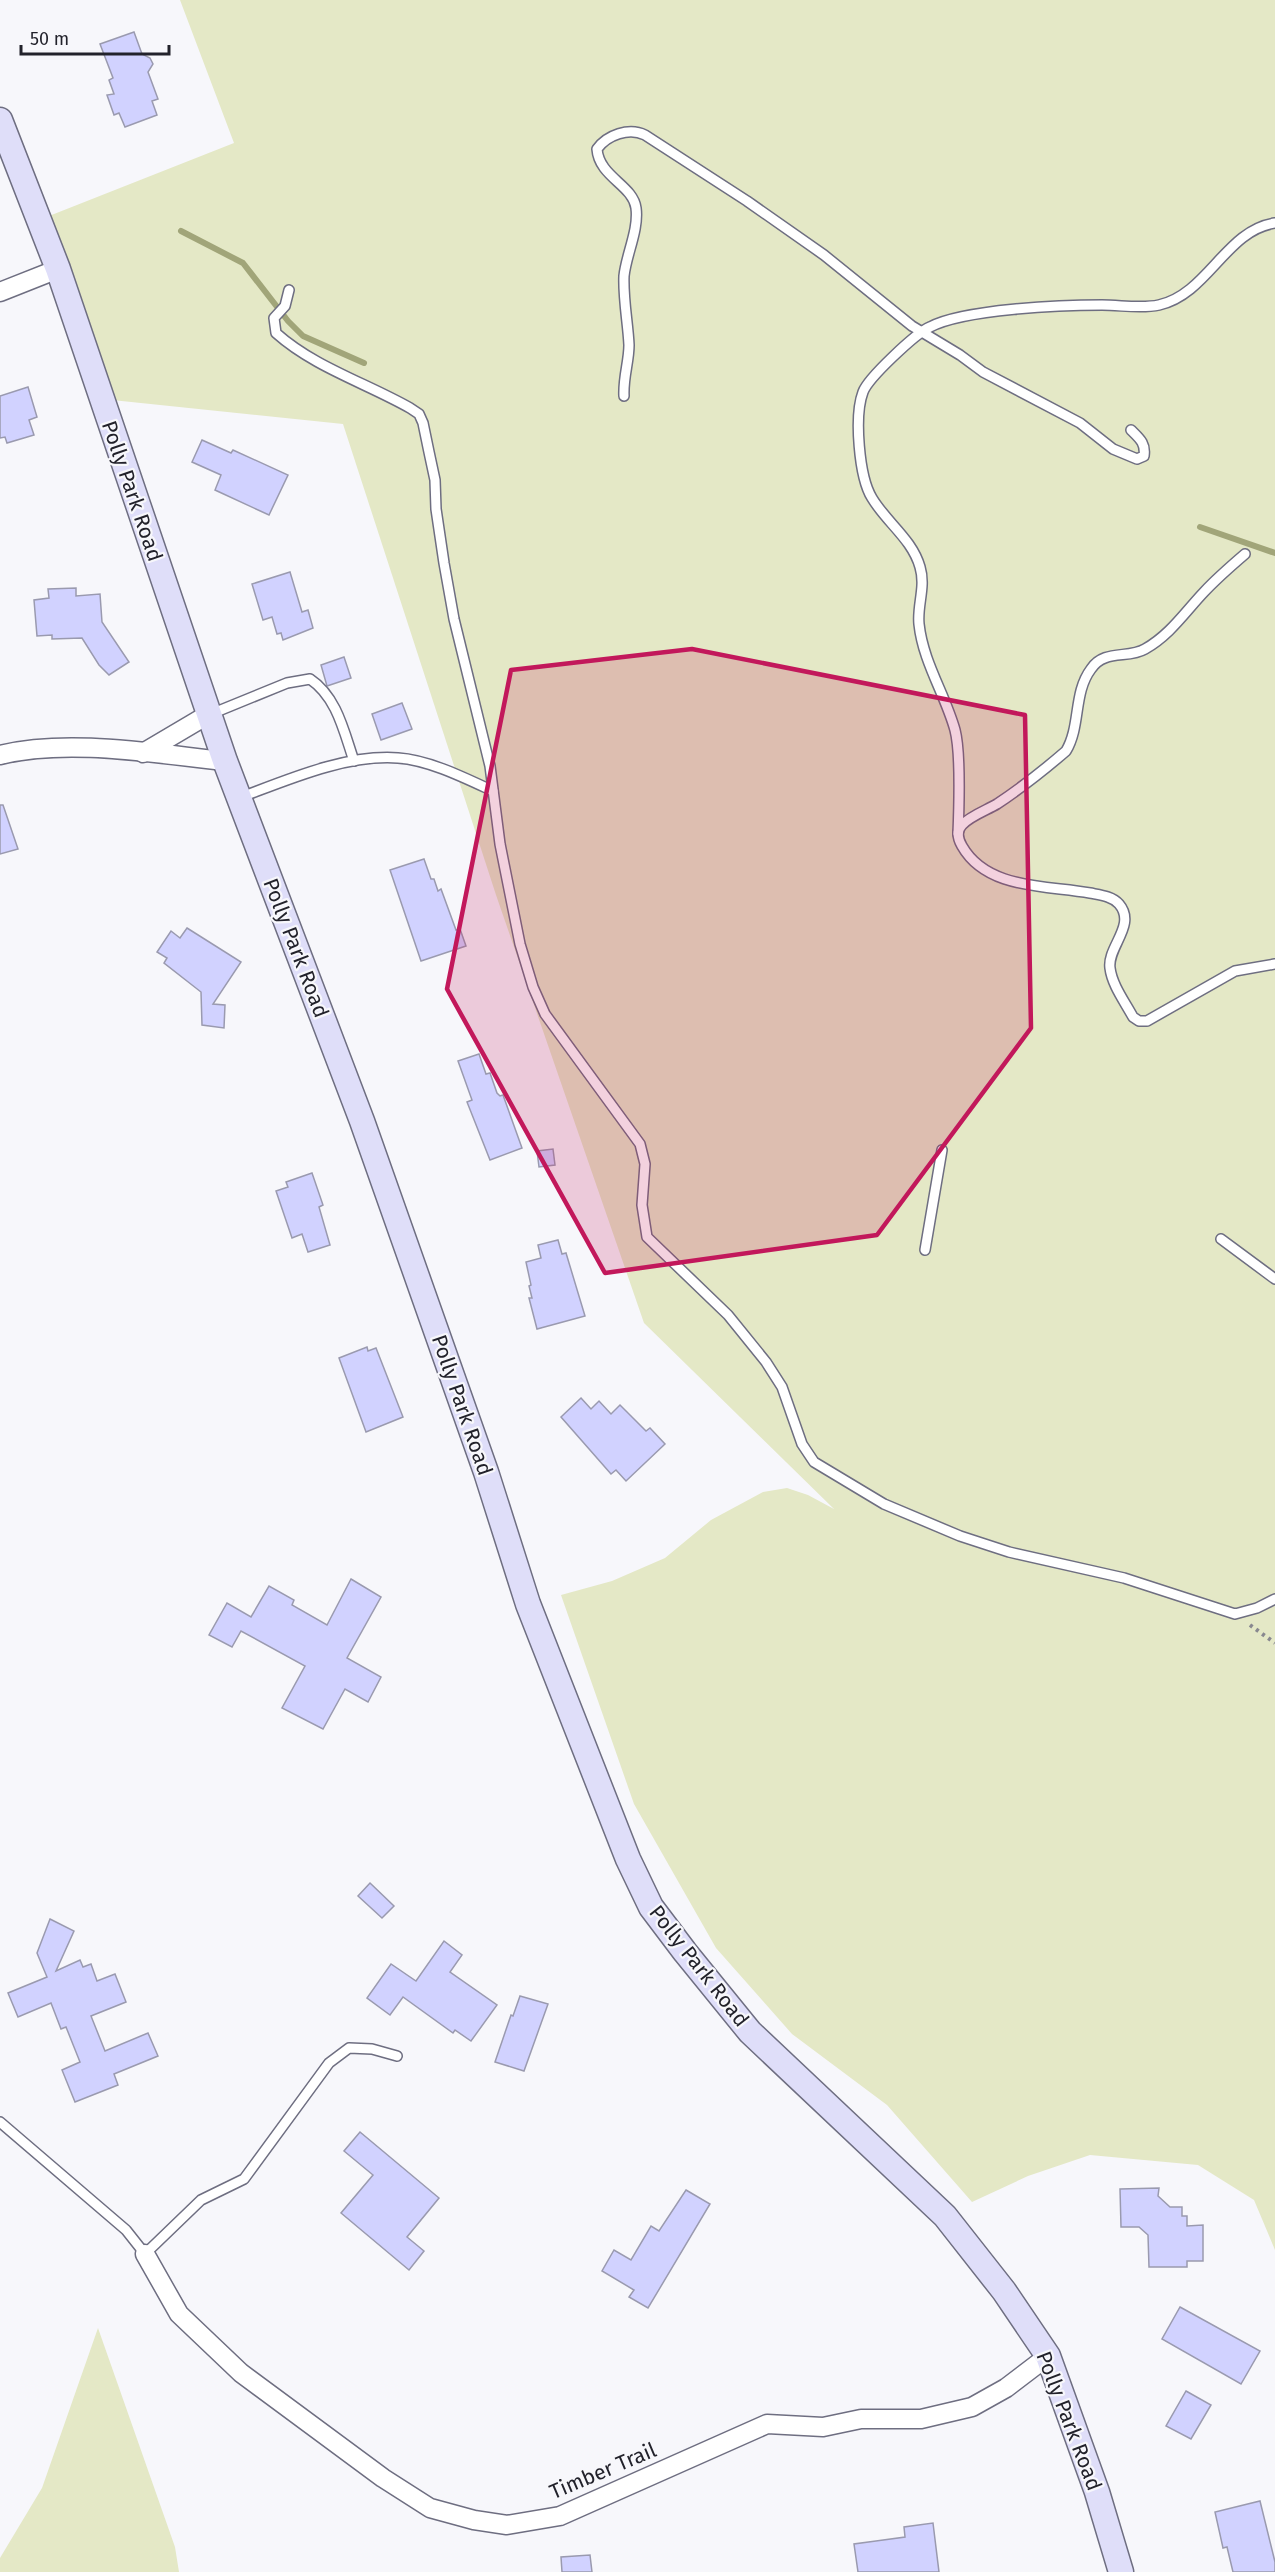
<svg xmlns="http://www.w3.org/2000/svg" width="1275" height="2572" font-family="'Fira Sans',sans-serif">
<rect width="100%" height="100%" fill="#f7f7fb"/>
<g fill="#e4e8c6">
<path d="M180 0H1275V2250L1254 2200 1198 2165 1090 2155 1028 2176 972 2202 887 2105 792 2034 716 1948 634 1804 561 1595 612 1581 665 1558 711 1520 763 1492 787 1488 808 1495 834 1509 644 1323 496 895 343 424 112 400 49 216 234 143Z"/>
<path d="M98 2328 175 2547 179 2572H0V2558L42 2488Z"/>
</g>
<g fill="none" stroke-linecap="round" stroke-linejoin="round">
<g stroke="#a1a579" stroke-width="6">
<path d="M181 231 243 263 288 321 303 336 364 363"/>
<path d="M1200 527 1275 553"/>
</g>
</g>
<g fill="#d1d2ff" stroke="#9a9aaf" stroke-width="1.5">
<path d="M134 32 142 54 150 58 153 64 148 72 158 99 152 101 157 115 125 127 119 113 114 115 107 95 114 94 109 80 113 78 100 44Z"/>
<path d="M28 387 37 417 29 420 34 435 7 443 5 437 0 438V396Z"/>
<path d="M202 440 231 453 233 450 288 475 269 515 215 490 221 475 192 462Z"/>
<path d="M290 572 302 612 308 610 313 628 283 640 281 633 277 634 272 617 263 620 252 584Z"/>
<path d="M76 588V596L100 594 102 622 129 662 109 675 99 665 82 638 52 639V635L37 636 34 600 49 598 48 589Z"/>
<path d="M344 657 351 678 327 686 321 665Z"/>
<path d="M402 703 412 729 381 740 372 714Z"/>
<path d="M0 805H3L18 849 0 854Z"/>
<path d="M424 859 431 879H434L438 891 441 889 456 930 460 929 466 946 421 961 390 870Z"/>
<path d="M187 928 241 962 213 1004 225 1005 224 1028 202 1025 201 992 164 963 167 958 157 952 171 931 180 938Z"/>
<path d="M479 1054 486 1074 490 1073 497 1093 500 1096 503 1095 522 1148 490 1160 467 1102 472 1100 458 1061Z"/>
<path d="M553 1149 555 1165 539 1167 537 1151Z"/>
<path d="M312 1173 323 1205 319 1207 330 1245 308 1252 302 1234 292 1238 276 1191 288 1187 286 1182Z"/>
<path d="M558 1240 562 1254 566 1253 585 1316 537 1329 529 1298H532L529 1286 531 1285 526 1262 541 1258 538 1245Z"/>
<path d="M367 1347 368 1351 376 1348 403 1417 366 1432 339 1358Z"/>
<path d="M581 1398 591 1409 599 1401 611 1414 620 1405 646 1431 650 1428 665 1444 626 1481 616 1470 611 1474 561 1417Z"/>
<path d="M351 1579 381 1597 347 1658 381 1677 368 1702 345 1689 323 1729 282 1708 305 1666 241 1631 232 1647 209 1635 227 1603 251 1617 269 1586 294 1600 292 1605 327 1625Z"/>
<path d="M370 1883 394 1906 382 1918 358 1896Z"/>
<path d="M50 1919 74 1931 56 1971 80 1960 83 1967 91 1964 97 1981 115 1974 126 2002 91 2016 105 2051 148 2033 158 2056 114 2074 118 2085 75 2102 62 2070 80 2062 66 2027 61 2029 51 2003 18 2017 8 1993 47 1977 37 1953Z"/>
<path d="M444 1941 462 1955 450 1972 497 2005 471 2041 455 2030 453 2033 403 1997 390 2015 367 1998 391 1964 416 1981Z"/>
<path d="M520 1996 548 2004 524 2071 495 2062 511 2015 513 2016Z"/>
<path d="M360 2132 439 2198 407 2237 424 2251 409 2270 341 2213 373 2175 344 2151Z"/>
<path d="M1159 2188 1158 2196 1170 2207H1182V2216H1187V2226L1203 2225V2261H1187V2267H1149L1148 2235 1139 2227H1121L1120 2189Z"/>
<path d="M686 2190 710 2204 648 2308 629 2297 634 2290 602 2271 614 2250 631 2260 651 2226 659 2231Z"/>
<path d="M1180 2307 1260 2351 1241 2384 1162 2339Z"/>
<path d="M1186 2391 1211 2405 1191 2439 1166 2426Z"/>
<path d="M1260 2501 1275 2562V2572H1233L1227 2547 1223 2548 1215 2512Z"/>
<path d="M933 2523 939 2572H858L854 2544 905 2537 904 2527Z"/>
<path d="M590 2555 592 2572H562L561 2557Z"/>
</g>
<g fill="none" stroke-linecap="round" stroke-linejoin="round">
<defs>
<g id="lane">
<path d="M289 290 285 306 274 318 276 333C314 367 366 383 410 408L419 414 423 423 429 452 435 480 436 509 444 563 454 619 490 766 500 844 520 944 533 987 545 1014 640 1144 645 1164 642 1205 647 1237 728 1315 766 1362 782 1387 802 1444 814 1462 884 1504 960 1536 1009 1552 1124 1578 1235 1614 1257 1608 1275 1599"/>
<path d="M624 396C623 377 629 362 629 345 628 323 623 299 624 276 626 255 639 230 636 208 633 185 599 177 597 149 607 135 629 127 645 135L747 201 824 255 912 326 960 355 983 372 1080 423 1113 449 1137 459 1144 456C1146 443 1139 438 1131 430"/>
<path d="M1245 554C1231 566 1217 578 1204 592 1185 612 1170 635 1145 649 1128 659 1104 649 1091 669 1073 693 1081 726 1066 751 1044 770 1021 788 997 804 987 810 970 816 962 825 956 831 958 839 962 846 987 890 1047 885 1090 893 1100 895 1112 896 1119 904 1137 925 1107 947 1110 968 1112 985 1125 1002 1133 1017L1139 1021H1147L1235 971 1275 964"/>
<path d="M211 714 287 683 310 679C337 697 344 732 354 761"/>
<path d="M239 798C287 780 346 754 398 758 429 760 465 778 493 791"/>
<path d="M958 834C959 809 961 753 955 730 945 694 923 662 919 624 917 605 926 587 920 567 912 539 887 523 872 498 859 477 854 416 863 392 868 378 916 333 930 327 964 309 1062 305 1102 305 1121 305 1141 309 1159 305 1208 294 1226 230 1275 223"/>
<path d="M1221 1239 1275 1279"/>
<path d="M925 1250 942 1150"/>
<path d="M0 2122 126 2230 145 2254 201 2200 244 2179 329 2063 349 2048 372 2049 397 2056"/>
</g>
<g id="street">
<path d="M0 292 58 269"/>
<path d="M143 753 209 714"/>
<path d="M0 755C68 738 156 754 225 761"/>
<path d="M145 2254 179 2314 241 2373 383 2478 430 2508 474 2520 507 2525 560 2516 767 2424 823 2427 861 2419H921L972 2407 1006 2388 1048 2356"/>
</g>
<path id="secondary" d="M0 120 58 269 225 761 362 1121 486 1472 528 1604 628 1859 651 1907 685 1952 750 2032 945 2216 1004 2291 1048 2356 1097 2492 1121 2572"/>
</defs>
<use href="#lane" stroke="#6e6e81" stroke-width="12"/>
<use href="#street" stroke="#6e6e81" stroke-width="21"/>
<use href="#secondary" stroke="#6e6e81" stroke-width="27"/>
<path stroke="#88888f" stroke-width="4" stroke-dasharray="3 4.5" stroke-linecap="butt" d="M1250 1625 1275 1643"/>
<use href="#lane" stroke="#fff" stroke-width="9"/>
<use href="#street" stroke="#fff" stroke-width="18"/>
<use href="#secondary" stroke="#dfdef9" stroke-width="24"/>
</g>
<path fill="#c2185b" fill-opacity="0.2" stroke="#c2185b" stroke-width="4.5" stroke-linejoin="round" d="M692 649 1025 715 1031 1028 877 1235 605 1273 447 989 511 670Z"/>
<g text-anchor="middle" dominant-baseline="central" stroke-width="4.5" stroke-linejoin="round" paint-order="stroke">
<g font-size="21" fill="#22222b" stroke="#f7f7fb">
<text transform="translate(132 491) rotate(71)">Polly Park Road</text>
<text transform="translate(296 948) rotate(69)">Polly Park Road</text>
<text transform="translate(462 1405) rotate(71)">Polly Park Road</text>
<text transform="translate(699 1966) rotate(52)">Polly Park Road</text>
<text transform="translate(1069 2421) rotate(69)">Polly Park Road</text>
<text transform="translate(603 2471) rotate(-23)">Timber Trail</text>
</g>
</g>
<path d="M21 45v9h148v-9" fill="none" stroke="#22222b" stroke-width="3"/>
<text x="30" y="45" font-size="18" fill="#22222b" stroke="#f7f7fb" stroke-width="4.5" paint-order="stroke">50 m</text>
</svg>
